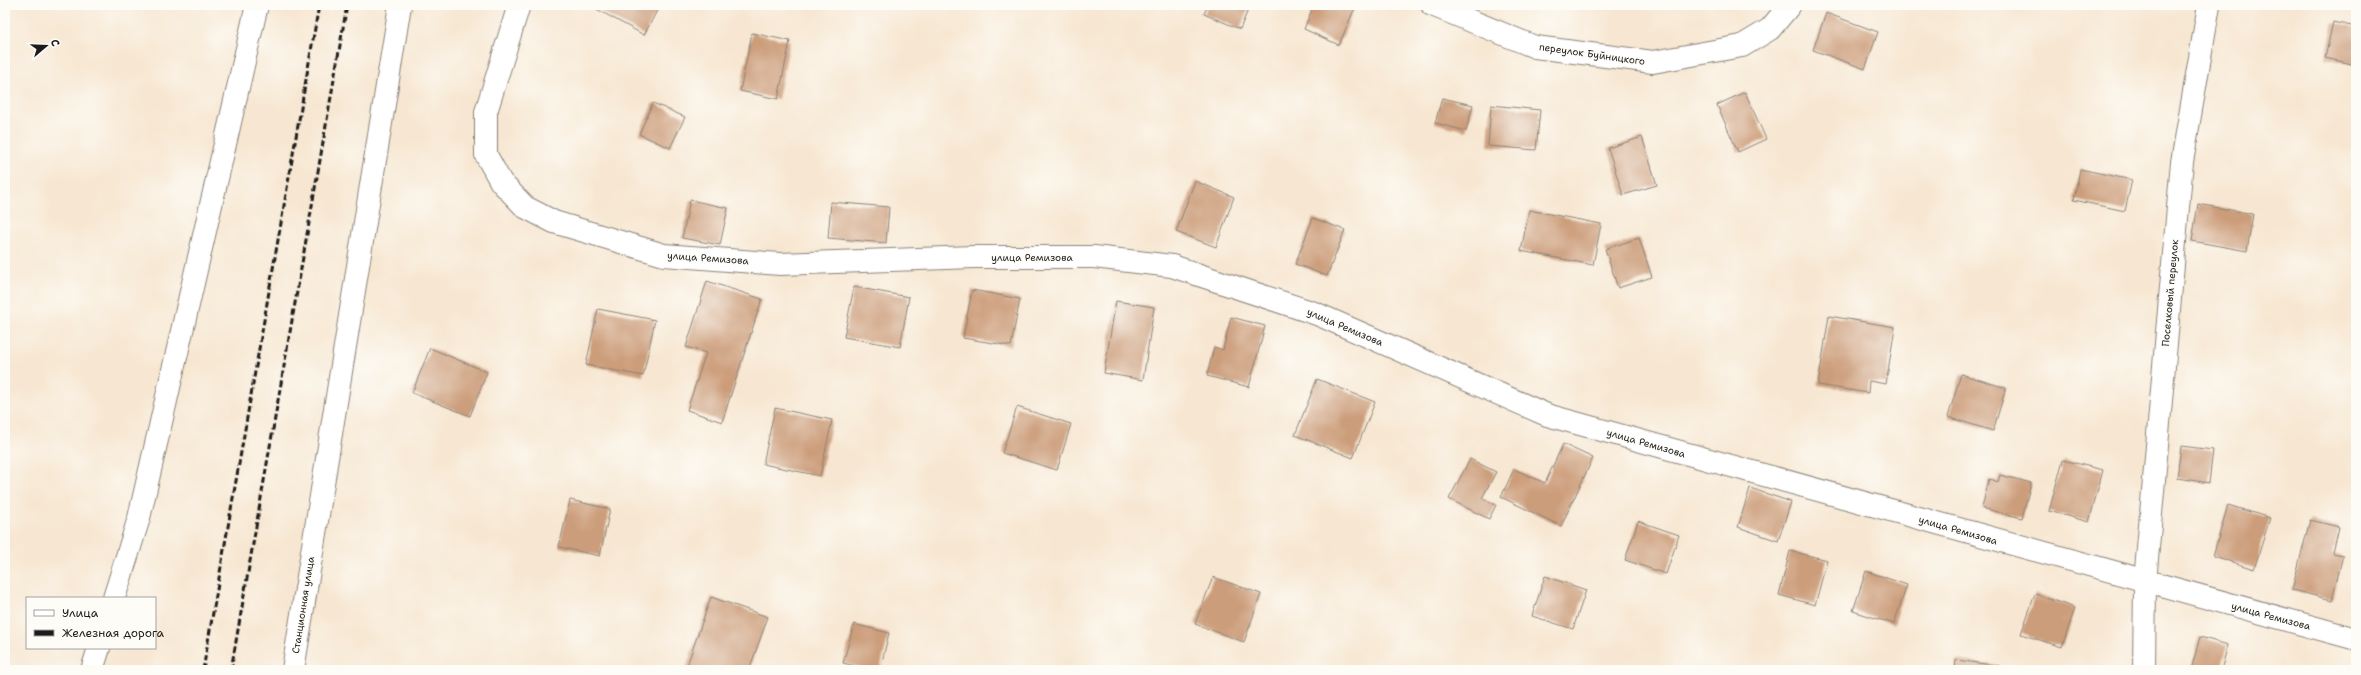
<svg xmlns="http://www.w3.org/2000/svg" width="2361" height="675" font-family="'Shantell Sans',sans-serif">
<rect width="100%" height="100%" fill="#fdfcf7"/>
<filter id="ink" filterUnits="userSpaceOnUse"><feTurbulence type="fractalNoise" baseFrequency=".025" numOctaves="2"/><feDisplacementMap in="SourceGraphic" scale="8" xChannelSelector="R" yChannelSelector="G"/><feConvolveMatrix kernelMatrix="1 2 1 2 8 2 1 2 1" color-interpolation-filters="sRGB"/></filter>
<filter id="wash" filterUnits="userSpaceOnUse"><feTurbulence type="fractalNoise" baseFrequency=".012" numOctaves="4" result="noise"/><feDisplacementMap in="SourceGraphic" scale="16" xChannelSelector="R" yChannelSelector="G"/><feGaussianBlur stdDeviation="0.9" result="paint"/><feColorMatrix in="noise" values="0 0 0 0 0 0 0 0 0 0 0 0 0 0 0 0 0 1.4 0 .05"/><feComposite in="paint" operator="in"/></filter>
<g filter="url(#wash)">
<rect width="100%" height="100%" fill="#f7e7d2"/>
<g id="blocks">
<g fill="#cc9d7a">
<path d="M589 5H660L644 35Z"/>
<path d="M1208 5H1250L1240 29 1204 14Z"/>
<path d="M1314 5H1356L1339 45 1304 29Z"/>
<path d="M1826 13 1878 32 1865 69 1813 50Z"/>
<path d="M2333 22 2356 27V65L2325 58Z"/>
<path d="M752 33 790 41 778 99 740 91Z"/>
<path d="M1745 92 1766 139 1738 152 1717 105Z"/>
<path d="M1442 98 1473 105 1466 131 1435 123Z"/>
<path d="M653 103 685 117 670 148 639 134Z"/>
<path d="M1491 105 1540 110 1536 150 1488 146Z"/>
<path d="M1642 137 1657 185 1623 195 1608 148Z"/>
<path d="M2080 169 2132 180 2125 211 2074 200Z"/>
<path d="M1195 181 1234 197 1216 247 1176 232Z"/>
<path d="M690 200 728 208 720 245 682 238Z"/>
<path d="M831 202 889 207 886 243 828 238Z"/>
<path d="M2198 204 2253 214 2247 251 2192 241Z"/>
<path d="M1529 210 1601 224 1593 265 1521 251Z"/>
<path d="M1313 218 1345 230 1327 276 1295 264Z"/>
<path d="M1639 238 1652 277 1618 288 1605 249Z"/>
<path d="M707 281 762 299 722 422 687 410 706 353 686 347Z"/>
<path d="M854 287 909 297 900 347 844 337Z"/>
<path d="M972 290 1020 299 1011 346 963 338Z"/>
<path d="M1116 301 1154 307 1143 380 1104 373Z"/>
<path d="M598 309 655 320 643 376 586 365Z"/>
<path d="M1829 316 1895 327 1886 384 1869 381 1868 393 1818 385Z"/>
<path d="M1231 317 1265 326 1249 387 1207 376 1214 347 1223 350Z"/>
<path d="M430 348 487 372 470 416 412 393Z"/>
<path d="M1961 374 2006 388 1993 431 1948 417Z"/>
<path d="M1317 379 1375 402 1353 458 1295 435Z"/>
<path d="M1017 407 1071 424 1057 470 1002 453Z"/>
<path d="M775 408 832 420 820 476 763 464Z"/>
<path d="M1563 444 1593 458 1561 526 1501 497 1514 469 1545 483Z"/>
<path d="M2181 446 2213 450 2209 483 2177 478Z"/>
<path d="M1470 459 1496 472 1482 498 1496 505 1489 519 1449 499Z"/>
<path d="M2063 460 2103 470 2089 522 2049 511Z"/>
<path d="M2000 475 2031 483 2022 518 1982 508 1989 479 1998 482Z"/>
<path d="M1750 488 1791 502 1778 541 1738 527Z"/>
<path d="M570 500 610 509 600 556 559 547Z"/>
<path d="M2228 505 2270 518 2254 569 2213 556Z"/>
<path d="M2310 520 2339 527 2333 553 2343 555 2332 600 2292 590Z"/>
<path d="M1638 521 1679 535 1666 574 1625 560Z"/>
<path d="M1790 551 1827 560 1815 605 1779 595Z"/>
<path d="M1866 571 1907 585 1894 624 1853 611Z"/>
<path d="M1545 576 1586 590 1573 629 1532 616Z"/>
<path d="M1213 577 1261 594 1244 642 1195 624Z"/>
<path d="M2035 594 2075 608 2062 647 2021 634Z"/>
<path d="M711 597 768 617 749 670H692L686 668Z"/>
<path d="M854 624 889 633 880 670H871L843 663Z"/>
<path d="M2200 637 2228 645 2221 670H2191Z"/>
<path d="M1956 660 2000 666V670H1955Z"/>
</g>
</g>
</g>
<g filter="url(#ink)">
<use href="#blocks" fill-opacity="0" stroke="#8a8277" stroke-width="1"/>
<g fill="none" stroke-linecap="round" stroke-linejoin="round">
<defs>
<g id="street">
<path d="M519 5 486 112V155L501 182 525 207 554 222 664 255 780 264 974 257H1094L1172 266 1317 314 1547 415 2356 639"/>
<path d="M1432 5 1535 47 1653 62 1742 46 1770 29 1790 5"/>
<path d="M114 598 139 518 257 5"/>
<path d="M92 670 99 648"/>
<path d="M293 670 400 5"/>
<path d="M2144 670 2145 582 2182 162 2209 5"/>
</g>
</defs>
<use href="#street" stroke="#8a8277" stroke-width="24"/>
<use href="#street" stroke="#fff" stroke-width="22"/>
<g stroke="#1c1c1c" stroke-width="3" stroke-dasharray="6 3" stroke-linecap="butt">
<path d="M203 670 319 5"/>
<path d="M231 670 347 5"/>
</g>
</g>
</g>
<g text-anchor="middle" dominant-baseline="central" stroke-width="3" stroke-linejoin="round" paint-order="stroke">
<g font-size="10" fill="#1c1c1c" stroke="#fdfcf7">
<text transform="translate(1592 54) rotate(8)">переулок Буйницкого</text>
<text x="1032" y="257">улица Ремизова</text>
<text transform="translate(708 258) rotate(4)">улица Ремизова</text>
<text transform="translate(2170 293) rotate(-85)">Поселковый переулок</text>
<text transform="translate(1345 327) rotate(23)">улица Ремизова</text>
<text transform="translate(1646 443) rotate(16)">улица Ремизова</text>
<text transform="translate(1958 530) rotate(16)">улица Ремизова</text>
<text transform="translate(303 605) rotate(-81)">Станционная улица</text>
<text transform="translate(2271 616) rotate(15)">улица Ремизова</text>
</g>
</g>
<rect width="2361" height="675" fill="none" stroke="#fdfcf7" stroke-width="20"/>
<rect x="26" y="597" width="130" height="52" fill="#fdfcf7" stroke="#a3a29f"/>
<rect x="34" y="610" width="20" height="6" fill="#ffffff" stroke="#a3a29f"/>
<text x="62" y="617" font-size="12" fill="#1c1c1c">Улица</text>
<rect x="34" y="630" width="20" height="6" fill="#1c1c1c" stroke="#a3a29f"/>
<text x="62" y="637" font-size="12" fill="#1c1c1c">Железная дорога</text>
<g transform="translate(46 46) rotate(71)" stroke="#fdfcf7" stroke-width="3" paint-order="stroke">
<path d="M0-3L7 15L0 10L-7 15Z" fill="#1c1c1c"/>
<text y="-6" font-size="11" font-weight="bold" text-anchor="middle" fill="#1c1c1c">С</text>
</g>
</svg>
